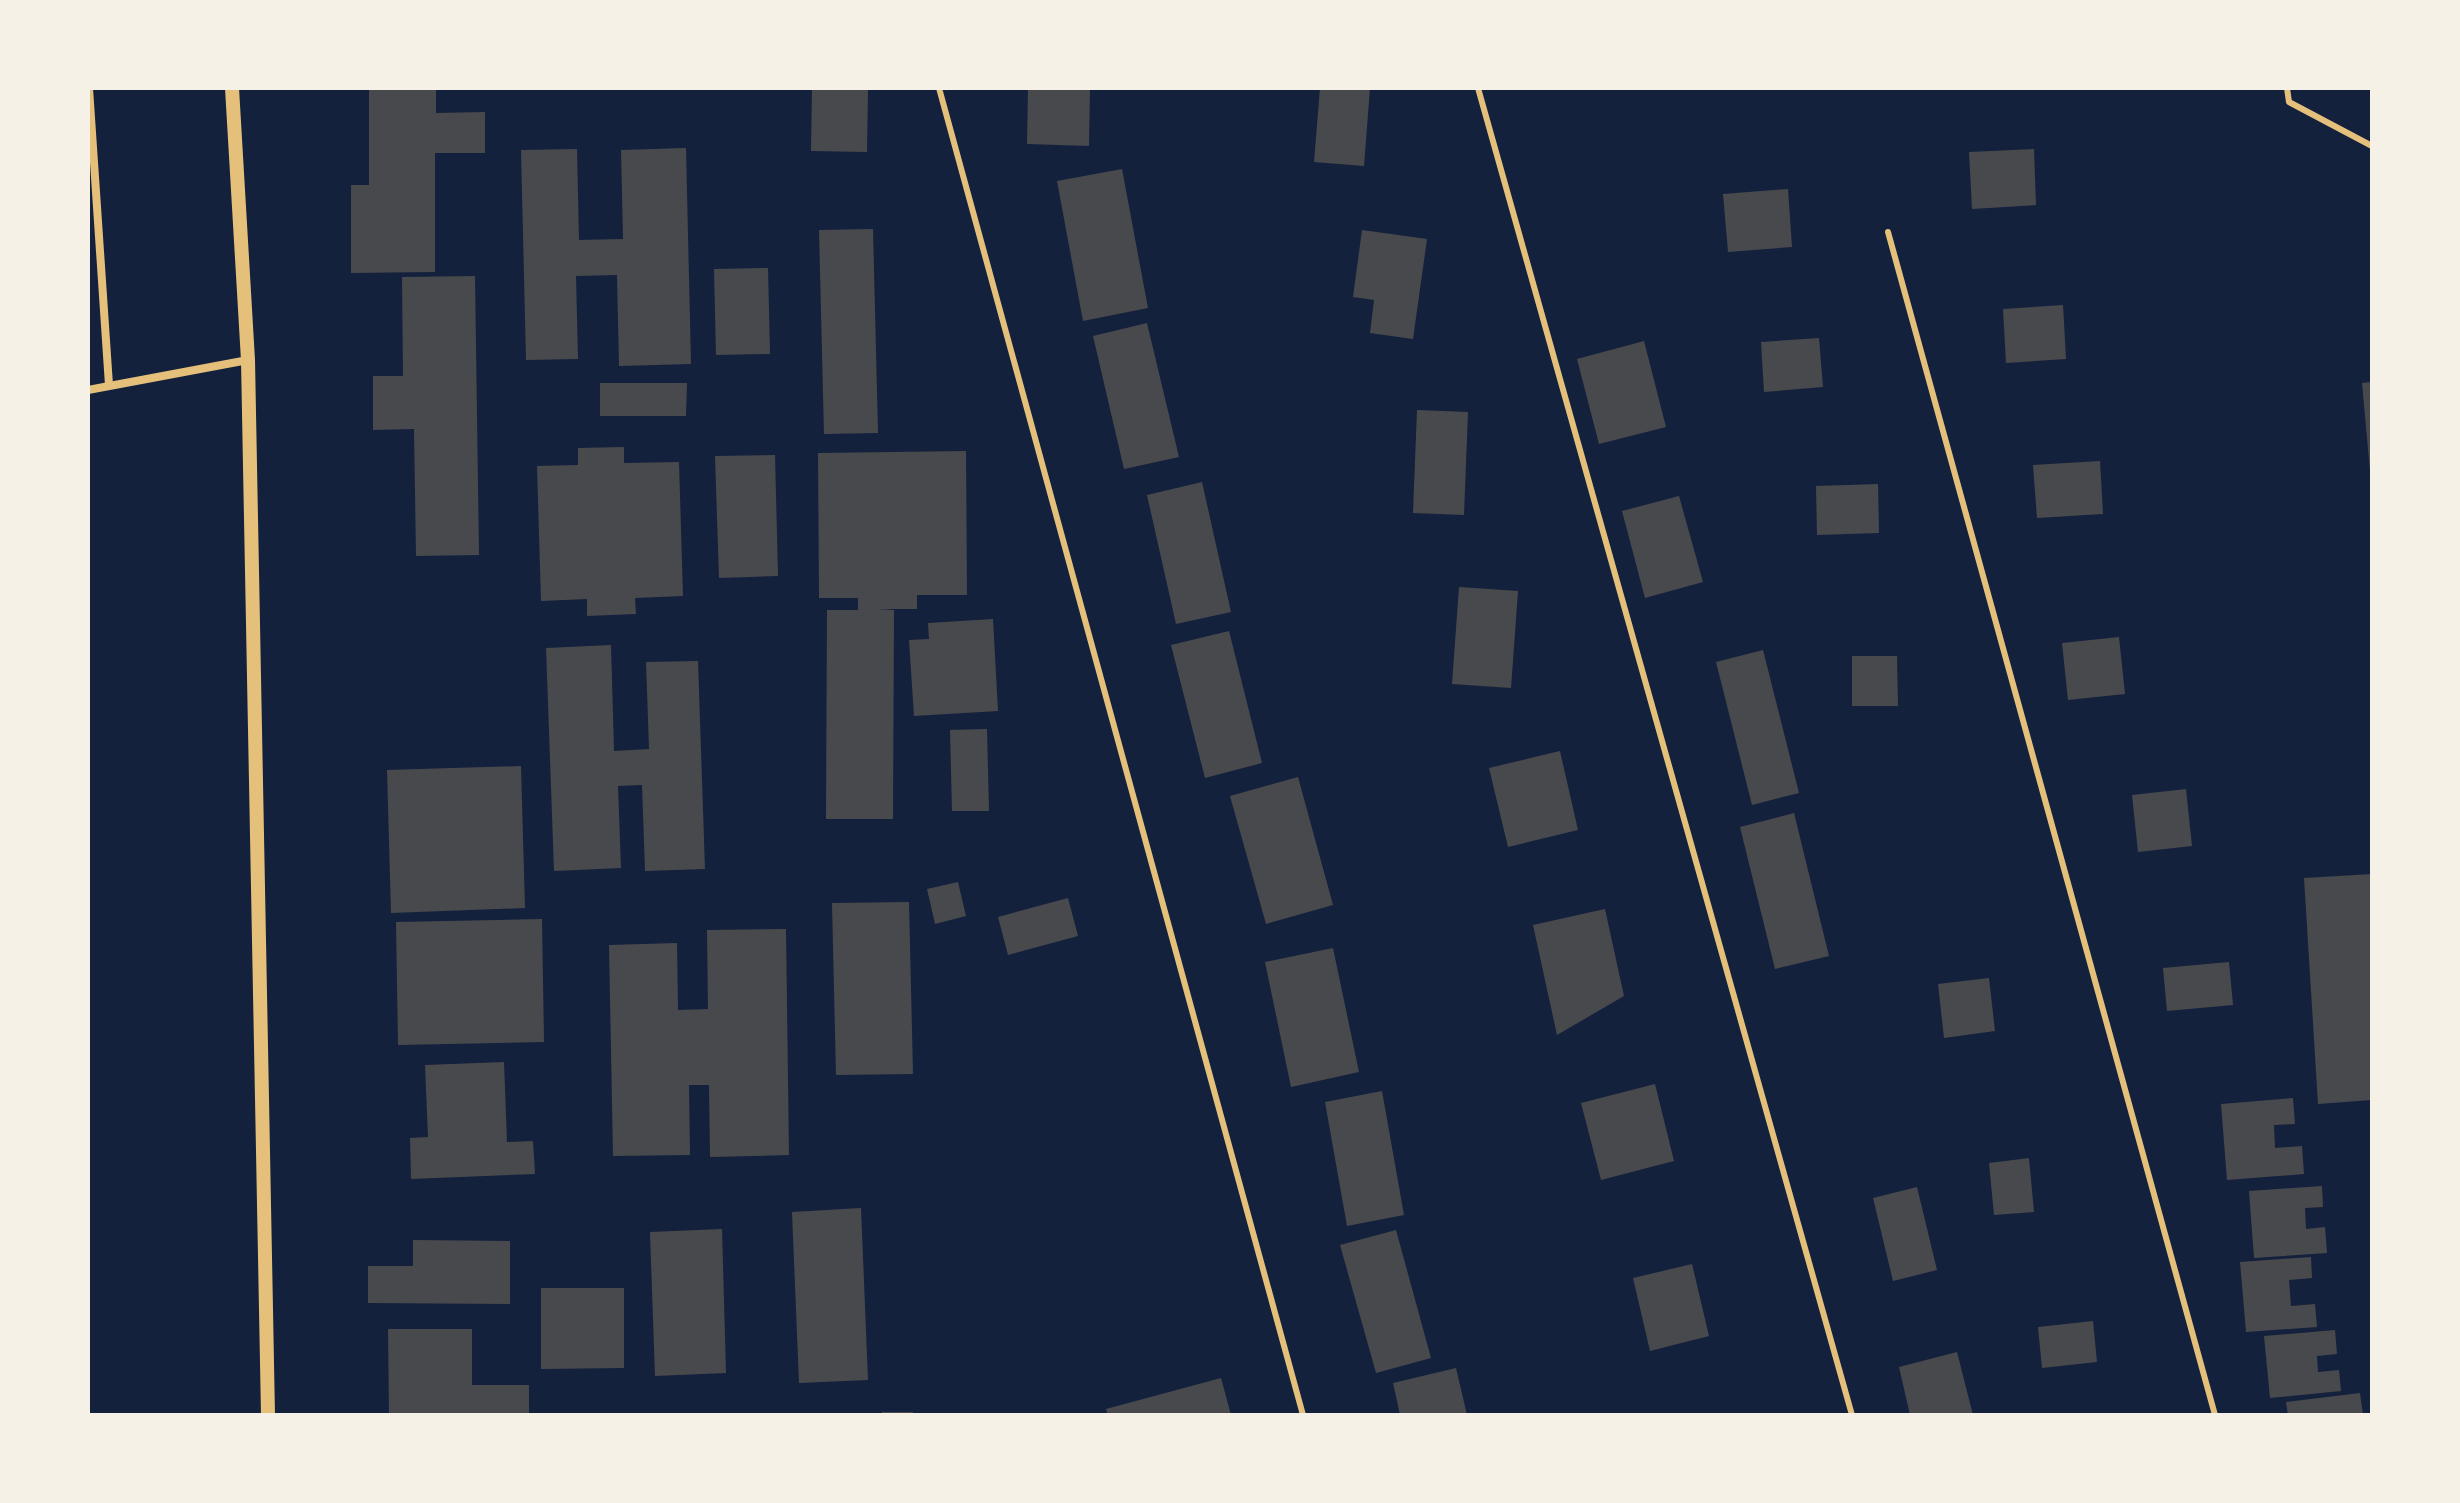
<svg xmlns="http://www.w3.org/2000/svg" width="2460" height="1503" font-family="Quicksand,sans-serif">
<rect width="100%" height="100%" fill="#14213d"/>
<g fill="#48494c">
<path d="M369 88H436V113L485 112V153H435V272L351 273V185H369Z"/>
<path d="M812 88 868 89 867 152 811 151Z"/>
<path d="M1028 88H1090L1089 146 1027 144Z"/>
<path d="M1320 88H1370L1364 166 1314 162Z"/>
<path d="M686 148 691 364 619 366 617 275 576 276 578 359 526 360 521 150 577 149 579 240 623 239 621 150Z"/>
<path d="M2034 149 2036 205 1972 209 1969 152Z"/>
<path d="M1122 169 1148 308 1083 321 1057 181Z"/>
<path d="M1788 189 1792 247 1728 252 1723 194Z"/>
<path d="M873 229 878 433 824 434 819 230Z"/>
<path d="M1362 230 1427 239 1413 339 1370 333 1374 300 1353 297Z"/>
<path d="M768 268 770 354 716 355 714 269Z"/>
<path d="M475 276 479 555 416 556 414 429 373 430V376H403L402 277Z"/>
<path d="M2063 305 2066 359 2006 363 2003 309Z"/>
<path d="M1147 323 1179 457 1124 469 1093 336Z"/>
<path d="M1819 338 1823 387 1764 392 1761 342Z"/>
<path d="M1644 341 1666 427 1599 444 1577 359Z"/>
<path d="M2372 382V471H2370L2362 383Z"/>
<path d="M600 383H687L686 416H600Z"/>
<path d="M1417 410 1468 412 1464 515 1413 513Z"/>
<path d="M624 447V463L679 462 683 596 635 598 636 614 587 616V599L541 601 537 466 578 465V448Z"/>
<path d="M966 451 967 595H917V609H877L894 610 893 819H826L827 610H858V598H819L818 453Z"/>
<path d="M775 455 778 576 719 578 715 456Z"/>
<path d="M2100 461 2103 514 2037 518 2033 465Z"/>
<path d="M1202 482 1231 612 1176 624 1147 495Z"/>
<path d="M1878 484 1879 533 1817 535 1816 486Z"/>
<path d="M1679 496 1703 582 1645 598 1622 511Z"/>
<path d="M1459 587 1518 591 1511 688 1452 684Z"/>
<path d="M993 619 998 711 914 716 909 640 929 639 928 623Z"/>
<path d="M1229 631 1262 763 1205 778 1171 645Z"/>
<path d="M2119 637 2125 694 2068 700 2062 643Z"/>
<path d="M611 645 614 751 649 749 646 662 698 661 705 869 645 871 642 785 618 786 621 868 554 871 546 648Z"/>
<path d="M1763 650 1799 793 1752 805 1716 662Z"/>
<path d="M1852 656H1897L1898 706H1852Z"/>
<path d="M987 729 989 811H952L950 730Z"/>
<path d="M1560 751 1578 830 1508 847 1489 768Z"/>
<path d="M521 766 525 908 391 913 387 770Z"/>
<path d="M1298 777 1333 905 1266 924 1230 796Z"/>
<path d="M2186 789 2192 846 2138 852 2132 795Z"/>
<path d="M1794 813 1829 956 1775 969 1740 827Z"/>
<path d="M2372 874V1100L2318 1104 2304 878Z"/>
<path d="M958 882 966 916 935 924 927 889Z"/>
<path d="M1068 898 1078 936 1008 955 998 917Z"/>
<path d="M909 902 913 1074 836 1075 832 903Z"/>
<path d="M1605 909 1624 996 1557 1035 1533 925Z"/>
<path d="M542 919 544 1042 398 1045 396 922Z"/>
<path d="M786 929 789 1155 710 1157 709 1085H689L690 1155 613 1156 609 945 677 943 678 1010 708 1009 707 930Z"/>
<path d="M1333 948 1359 1072 1291 1087 1265 962Z"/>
<path d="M2229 962 2233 1005 2167 1011 2163 968Z"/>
<path d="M1989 978 1995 1031 1944 1038 1938 984Z"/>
<path d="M504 1062 507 1142 533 1141 535 1174 411 1179 410 1138 428 1137 425 1065Z"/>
<path d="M1655 1084 1674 1161 1601 1180 1581 1103Z"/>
<path d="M1382 1091 1404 1215 1347 1226 1325 1102Z"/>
<path d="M2293 1098 2295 1124 2274 1125 2275 1148 2302 1146 2304 1174 2227 1180 2221 1104Z"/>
<path d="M2029 1158 2034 1212 1994 1215 1989 1163Z"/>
<path d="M2322 1186 2323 1207 2305 1208 2306 1229 2325 1227 2327 1253 2254 1258 2249 1191Z"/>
<path d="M1917 1187 1937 1270 1893 1281 1873 1198Z"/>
<path d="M861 1208 868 1380 799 1383 792 1212Z"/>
<path d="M722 1229 726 1373 655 1376 650 1232Z"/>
<path d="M1396 1230 1431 1358 1376 1373 1340 1245Z"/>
<path d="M413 1240 510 1241V1304L368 1303V1266H413Z"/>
<path d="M2311 1257 2312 1278 2289 1280 2291 1306 2315 1304 2317 1327 2246 1332 2240 1262Z"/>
<path d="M1692 1264 1709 1336 1650 1351 1633 1278Z"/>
<path d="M541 1288H624V1368L541 1369Z"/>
<path d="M2093 1321 2097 1362 2042 1368 2038 1327Z"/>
<path d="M388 1329H472V1385H529V1415H389Z"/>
<path d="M2335 1330 2337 1354 2317 1356 2318 1372 2339 1370 2341 1391 2270 1398 2264 1336Z"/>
<path d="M1957 1352 1973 1415H1910L1899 1367Z"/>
<path d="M1456 1368 1467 1415H1400L1393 1383Z"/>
<path d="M1221 1378 1231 1415H1108L1106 1409Z"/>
<path d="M2360 1393 2363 1415H2288L2286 1402Z"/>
<rect x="882" y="1412" width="31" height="3"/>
</g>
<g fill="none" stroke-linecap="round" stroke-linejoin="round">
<g stroke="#e5c07b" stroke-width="6">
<path d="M939 88 1303 1415"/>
<path d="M1478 88 1852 1415"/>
<path d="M2287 88 2289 102 2372 146"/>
<path d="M1888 232 2215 1415"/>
</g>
<g stroke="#e5c07b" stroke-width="8">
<path d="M89 88 109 385"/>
<path d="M88 390 248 360"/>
</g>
<path stroke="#e5c07b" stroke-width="14" d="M232 88 248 360 268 1415"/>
</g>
<rect width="2460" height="1503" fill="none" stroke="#f6f1e7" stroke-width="180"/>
</svg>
